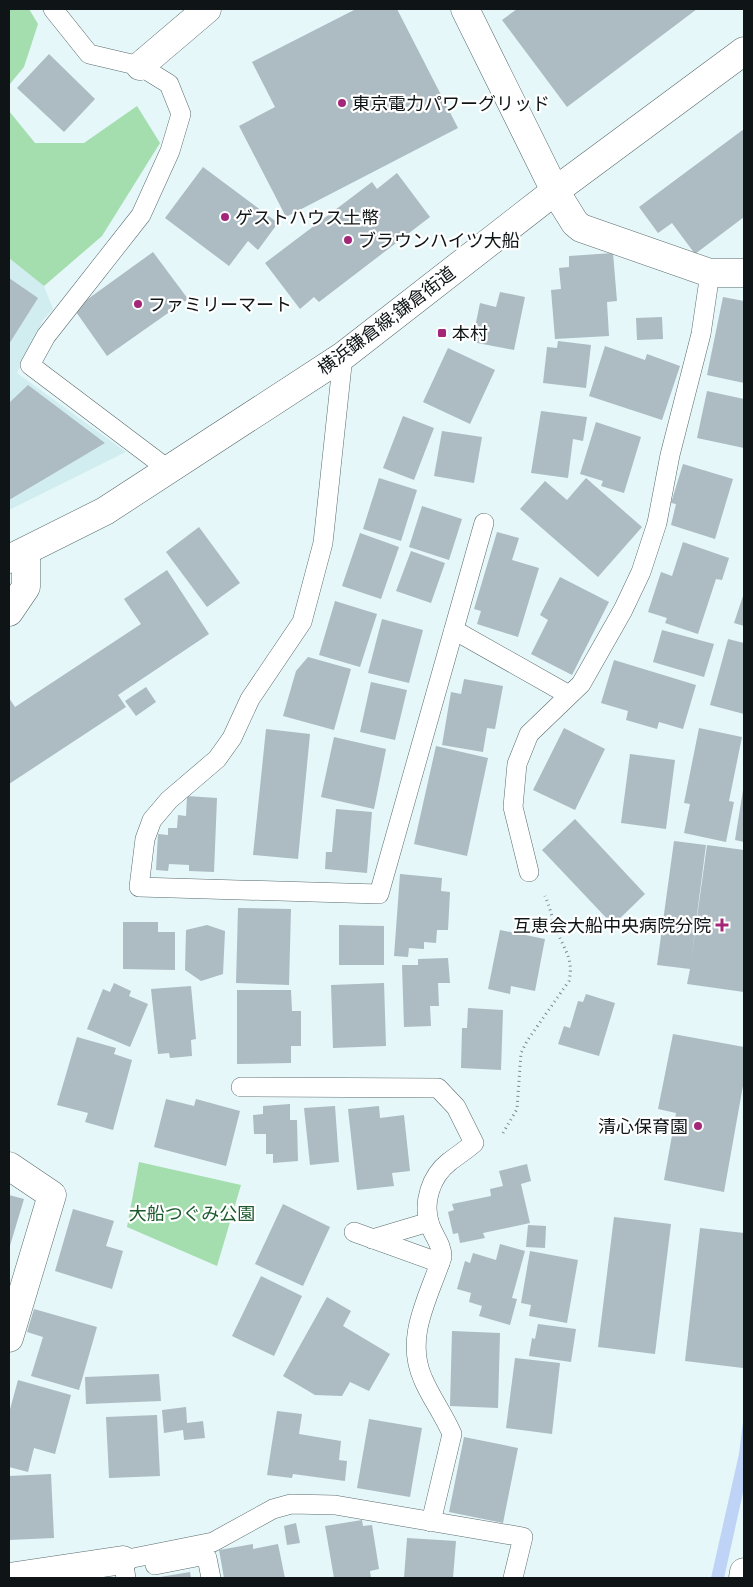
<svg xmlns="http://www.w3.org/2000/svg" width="753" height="1587" font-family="Ubuntu,'Noto Sans JP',sans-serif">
<rect width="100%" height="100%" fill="#e5f7f9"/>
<path fill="#d1edf0" d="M9 258 44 286 53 309 43 320 17 373 126 452 9 510Z"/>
<g fill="#a4ddae">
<path d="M9 9H29L38 24 24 67 9 85Z"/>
<path d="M137 106 160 143 102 236 44 286 9 258V111L35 143H84Z"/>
<path d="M139 1162 241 1185 217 1266 127 1227Z"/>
</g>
<path fill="#bed3f6" d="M744 1414V1488L724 1578H711L739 1454Z"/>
<g fill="#adbbc3">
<path d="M356 9H397L458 128 286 217 239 126 275 107 252 62Z"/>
<path d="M517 9H697L567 107 502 20Z"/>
<path d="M49 54 95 99 64 132 17 88Z"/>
<path d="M744 129V217L695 254 672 223 658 233 639 207Z"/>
<path d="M203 167 278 223 258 250 248 241 229 266 165 218Z"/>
<path d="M397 173 430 217 319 302 314 297 300 309 265 263 372 182 377 189Z"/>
<path d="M153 252 188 299 107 356 74 309Z"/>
<path d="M613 253 617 301 607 302 609 336 555 339 551 290 561 289 559 268 569 267V256Z"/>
<path d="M9 278 38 298 9 344Z"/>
<path d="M500 292 525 297 514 350 472 342 480 303 496 307Z"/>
<path d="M723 297 744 301V383L707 375Z"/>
<path d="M662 317 663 339 637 340 636 318Z"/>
<path d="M558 341 591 345 586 388 543 383 547 347 557 348Z"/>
<path d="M605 346 645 360 647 354 680 366 662 420 589 396Z"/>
<path d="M448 348 495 370 470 424 423 402Z"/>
<path d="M28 385 105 443 9 500V403Z"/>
<path d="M707 391 744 399V448L697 438Z"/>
<path d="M541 411 587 417 583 441 573 439 568 478 531 473Z"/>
<path d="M403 416 434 428 414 480 383 468Z"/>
<path d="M596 422 641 437 624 493 601 486 603 481 580 474Z"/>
<path d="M442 431 482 437 474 483 434 476Z"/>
<path d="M683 464 733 479 715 539 671 525 676 504 671 503Z"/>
<path d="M379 478 417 490 401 541 363 529Z"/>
<path d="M586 478 642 527 598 577 520 509 545 481 567 500Z"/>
<path d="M422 506 462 519 449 560 409 547Z"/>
<path d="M199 527 240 583 207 607 166 552Z"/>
<path d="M497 532 519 538 512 560 539 568 518 637 477 624 481 611 474 609Z"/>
<path d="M360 533 399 547 381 599 342 586Z"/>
<path d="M683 542 729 558 722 580 716 579 698 634 665 623 667 618 648 612 661 572 672 576Z"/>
<path d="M411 551 445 563 431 603 396 591Z"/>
<path d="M167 570 209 634 118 695 126 707 9 784V698L15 707 141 624 124 599Z"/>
<path d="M560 577 609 602 572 675 531 654 548 620 540 615Z"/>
<path d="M744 593V626L734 623Z"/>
<path d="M335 601 377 614 360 667 319 655Z"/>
<path d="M382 619 423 630 409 683 368 673Z"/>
<path d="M662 630 714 644 704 677 653 662Z"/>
<path d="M728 639 744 643V714L710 705Z"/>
<path d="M308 657 351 669 334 730 283 716 296 671Z"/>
<path d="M614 660 696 685 683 729 659 722 657 729 626 720 628 711 601 703Z"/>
<path d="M464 679 503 686 495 729 487 728 483 752 442 745 451 692 461 694Z"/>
<path d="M371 682 407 690 395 740 360 732Z"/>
<path d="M146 687 156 702 136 716 125 701Z"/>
<path d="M564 728 605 749 575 810 533 790Z"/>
<path d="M699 728 742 737 729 801 734 802 726 842 684 833 690 804 684 803Z"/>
<path d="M266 729 310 734 298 859 253 855Z"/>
<path d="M334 737 386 749 374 809 321 797Z"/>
<path d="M436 746 488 758 467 856 414 844Z"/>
<path d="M630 754 675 760 666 829 621 823Z"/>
<path d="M743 790H744V842L735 840Z"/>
<path d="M187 796 217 798 214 872 189 871V865L169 864 168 871 156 870 158 834 168 835V828H177L178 815 186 816Z"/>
<path d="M336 809 372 812 367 873 325 869 326 852H332Z"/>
<path d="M575 819 645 894 613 925 542 850Z"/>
<path d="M674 841 706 845 691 961 707 845 744 850V992L687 984 690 969 657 965Z"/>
<path d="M400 874 442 878 441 891 450 892 448 930H437L436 943 424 942V949L409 948 408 957 394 956Z"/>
<path d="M238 908 291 909 289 985 236 983Z"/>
<path d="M123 922H158V932H175V970L123 969Z"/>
<path d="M207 925 225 931 223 974 201 981 185 970 186 930Z"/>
<path d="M339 925 384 926V965H339Z"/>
<path d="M500 930 545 939 535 991 511 986 510 994 488 989Z"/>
<path d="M448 958 450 983H438L439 1006H430L431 1026 404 1027 402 965H418V959Z"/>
<path d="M114 983 131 991 129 996 148 1004 130 1047 87 1029 103 989 110 992Z"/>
<path d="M384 983 386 1046 333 1048 331 985Z"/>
<path d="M191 986 196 1039 191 1040 192 1056 170 1058 169 1053 158 1054 151 989Z"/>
<path d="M237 990H291L292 1011H301V1046H291V1063L237 1064Z"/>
<path d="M586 994 615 1003 599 1056 558 1044 564 1026 570 1028 578 1001 583 1002Z"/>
<path d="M468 1008 503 1010 501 1070 461 1068 462 1028H467Z"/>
<path d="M673 1034 744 1047V1080L724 1192 664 1180 676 1113 658 1109Z"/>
<path d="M77 1037 116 1048 114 1054 132 1060 113 1130 85 1122 88 1113 57 1105Z"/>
<path d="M166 1099 194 1106 196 1099 240 1111 226 1166 154 1147Z"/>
<path d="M290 1104V1120H297L298 1161 273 1163V1154H266V1134H254L253 1115 263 1114V1106Z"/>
<path d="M335 1106 339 1162 310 1165 304 1108Z"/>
<path d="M379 1106 380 1118 404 1115 410 1171 392 1173 394 1186 357 1190 348 1109Z"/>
<path d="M527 1164 531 1181 521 1184 530 1223 483 1233 485 1238 460 1243 458 1233 453 1234 448 1212 454 1210 452 1204 491 1196 490 1189 503 1186 499 1171Z"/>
<path d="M9 1195 24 1199 9 1249Z"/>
<path d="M283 1204 330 1227 303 1286 255 1264Z"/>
<path d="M73 1209 114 1221 106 1246 123 1251 112 1289 55 1271Z"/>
<path d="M614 1217 671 1224 655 1354 598 1347Z"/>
<path d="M528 1225 546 1226 545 1248 526 1247Z"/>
<path d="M700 1228 744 1233 743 1368 685 1361Z"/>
<path d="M500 1244 525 1251 512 1298 517 1299 510 1325 479 1316 482 1306 469 1302 471 1293 457 1289 465 1261 470 1263 473 1253 496 1260Z"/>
<path d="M530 1251 578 1260 567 1323 529 1316 531 1305 521 1303Z"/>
<path d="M261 1276 302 1296 274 1356 232 1336Z"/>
<path d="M327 1297 351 1311 343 1326 390 1354 369 1391 350 1382 342 1396 315 1395 283 1376Z"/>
<path d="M34 1309 97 1327 79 1390 31 1376 43 1337 27 1332Z"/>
<path d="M538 1324 576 1329 571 1362 529 1356 532 1338 535 1339Z"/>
<path d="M452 1331 500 1333 498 1408 450 1406Z"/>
<path d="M515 1358 560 1363 552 1434 506 1428Z"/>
<path d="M159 1374 161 1401 86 1404 85 1377Z"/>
<path d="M18 1380 71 1395 55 1454 34 1448 28 1472 9 1467V1413Z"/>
<path d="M186 1407 187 1423 203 1421 205 1438 184 1440 183 1430 164 1433 162 1410Z"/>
<path d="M277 1411 302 1414 299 1434 341 1441 339 1460 347 1461 345 1481 293 1474 292 1478 267 1475Z"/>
<path d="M157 1415 160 1476 109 1478 106 1417Z"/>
<path d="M369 1419 422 1428 410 1497 357 1488Z"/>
<path d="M464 1437 518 1448 503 1523 449 1512Z"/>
<path d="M51 1474 54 1538 9 1540V1476Z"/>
<path d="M362 1520 363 1526 372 1525 379 1569 370 1571 371 1578H334L325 1526Z"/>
<path d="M296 1523 300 1543 287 1545 284 1526Z"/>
<path d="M407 1538 456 1541 453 1578H404Z"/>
<path d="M253 1544V1549L278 1544 285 1578H224L219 1550Z"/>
<path d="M190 1572 191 1578H161L160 1577Z"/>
</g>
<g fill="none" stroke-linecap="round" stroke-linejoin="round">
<defs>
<g id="lane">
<path d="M53 9 89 54 140 66 169 84 181 114 170 151 141 215 46 336 30 365 169 470"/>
<path d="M343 356 323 543 302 622 250 699 232 738 217 759 169 800 152 820 145 839 139 887 379 894 484 523"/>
<path d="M454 630 569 695"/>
<path d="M529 872 513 807 517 764 529 734 581 684 623 610 641 572 657 523 670 455 701 334 710 273"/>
<path d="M241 1087 438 1088 456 1107 474 1143C466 1150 458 1155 449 1162 431 1176 422 1203 430 1225 434 1237 442 1244 442 1257 429 1297 404 1337 423 1379 431 1398 444 1415 452 1434L431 1522"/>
<path d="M354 1232 440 1263"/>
<path d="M372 1239 429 1222"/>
<path d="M155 1565 201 1556 207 1558 211 1578"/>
<path d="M126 1578 123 1560 213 1542 273 1509 291 1504 335 1505 523 1537 513 1578"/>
</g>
<g id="street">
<path d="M465 9 555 191 575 223 581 228 710 273H744"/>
<path d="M140 66 207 9"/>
<path d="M9 612 26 587V552"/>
<path d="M9 1166 52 1195 9 1338"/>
<path d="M9 1577 123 1560"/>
</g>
<path id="secondary" d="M743 1578 744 1572"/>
<path id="primary" d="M9 559 105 511 343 356 555 191 744 51"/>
</defs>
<use href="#lane" stroke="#5b6b6d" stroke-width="20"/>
<use href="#street" stroke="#5b6b6d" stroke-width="29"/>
<use href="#secondary" stroke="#5b6b6d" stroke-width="29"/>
<use href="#primary" stroke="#5b6b6d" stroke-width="29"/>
<path stroke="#7e8a8b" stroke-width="3" stroke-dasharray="1 4" stroke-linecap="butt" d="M503 1133 517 1109 521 1053 527 1041 569 981C574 958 564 950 556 929 552 918 550 907 545 896"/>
<use href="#lane" stroke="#fff" stroke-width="19"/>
<use href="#street" stroke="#fff" stroke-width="28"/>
<use href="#secondary" stroke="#fff" stroke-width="28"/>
<use href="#primary" stroke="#fff" stroke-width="28"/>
</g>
<g fill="#a42679" stroke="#fff" stroke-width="2">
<circle cx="342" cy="103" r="5"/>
<circle cx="225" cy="217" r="5"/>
<circle cx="348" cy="240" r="5"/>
<circle cx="138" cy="304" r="5"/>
<rect x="437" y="328" width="10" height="10" rx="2.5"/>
<path d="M719.5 917.5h5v5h5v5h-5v5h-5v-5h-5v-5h5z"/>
<circle cx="698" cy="1126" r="5"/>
</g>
<g text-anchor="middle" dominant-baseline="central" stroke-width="4.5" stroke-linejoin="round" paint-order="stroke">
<g font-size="18" fill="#0f1516" stroke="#fff" text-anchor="start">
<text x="352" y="103">東京電力パワーグリッド</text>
<text x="235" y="217">ゲストハウス土幣</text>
<text x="358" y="240">ブラウンハイツ大船</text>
<text x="148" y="304">ファミリーマート</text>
<text x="452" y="333">本村</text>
<text x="711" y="925" text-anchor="end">互恵会大船中央病院分院</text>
<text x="688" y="1126" text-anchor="end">清心保育園</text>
</g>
<g font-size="18" fill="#0f1516" stroke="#fff">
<text transform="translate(386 320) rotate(-37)">横浜鎌倉線;鎌倉街道</text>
</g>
<g font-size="18" fill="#1c5a2e" stroke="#fff">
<text x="192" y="1213">大船つぐみ公園</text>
</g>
</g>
<rect width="753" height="1587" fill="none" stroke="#0f1516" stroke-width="20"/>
</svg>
